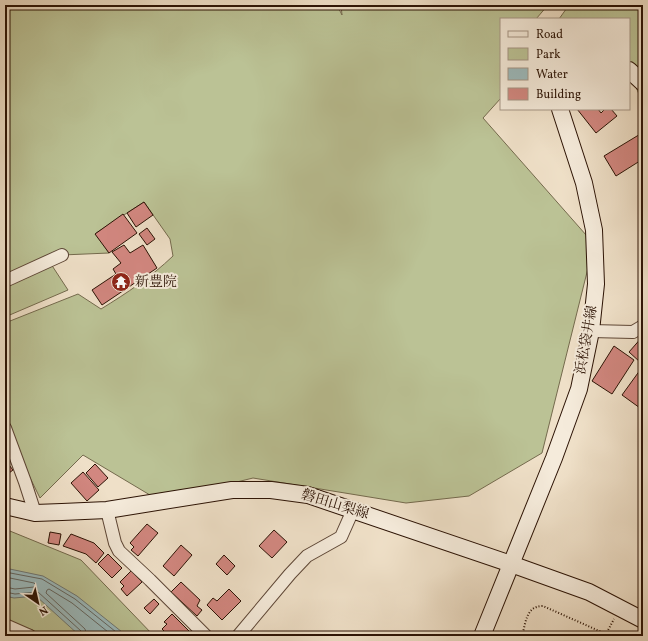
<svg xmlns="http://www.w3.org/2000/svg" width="648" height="641" font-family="Vollkorn,'Noto Serif JP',serif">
<rect width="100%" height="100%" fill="#efe0c8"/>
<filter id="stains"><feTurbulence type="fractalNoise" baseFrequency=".005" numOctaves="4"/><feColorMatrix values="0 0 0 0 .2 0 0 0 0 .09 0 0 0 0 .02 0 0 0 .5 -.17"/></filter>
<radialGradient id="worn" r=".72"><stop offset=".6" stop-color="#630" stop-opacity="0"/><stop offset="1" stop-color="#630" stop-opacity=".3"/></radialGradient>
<g fill="#bbc295" stroke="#746a4d">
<path d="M5 5H337L342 15 341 5H548L536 19H501V98L483 118 594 244 542 453 469 496 406 503 253 478 160 501 83 455 40 498 5 427V323L78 294 101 309C127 293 151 277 173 256L170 239 144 202 96 233 109 253 62 255 49 261 68 290 5 317Z"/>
<path d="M569 5H643V104L629 70V19H559Z"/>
<path d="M5 529 81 560 154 636H39L33 630 5 623Z"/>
</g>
<path fill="#9cbbbe" stroke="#6f7874" d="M5 568 43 576 77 596 127 636H80L36 596 14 598 5 596Z"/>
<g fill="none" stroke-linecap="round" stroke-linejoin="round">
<g stroke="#646762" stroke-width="1">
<path d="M5 572 42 579 75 599 121 636"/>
<path d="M5 577 34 583 36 585 34 587 15 589 5 587"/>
<path d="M5 592 15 594 38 592 81 631 82 636"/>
<path d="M87 636 85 629 46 593 47 590 49 589 72 603 113 636"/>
</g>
</g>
<g fill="#d28780" stroke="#2c1305">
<path d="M577 109H598L601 113 605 109H611L617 116 596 133Z"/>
<path d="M642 133 643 159 616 176 604 156Z"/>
<path d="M144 202 153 215 136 227 127 213Z"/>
<path d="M123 214 137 233 109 253 95 234Z"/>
<path d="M147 228 155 239 147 245 139 234Z"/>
<path d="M124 245 130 253 143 245 157 268 102 305 92 290 116 274 113 269 121 263 112 252Z"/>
<path d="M643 336V358L640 362 629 352Z"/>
<path d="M614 346 634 360 612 394 592 381Z"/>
<path d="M643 366V403L640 408 622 395Z"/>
<path d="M5 460 13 470 5 476Z"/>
<path d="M95 464 108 478 98 487 86 473Z"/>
<path d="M83 472 99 490 87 501 71 483Z"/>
<path d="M147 524 158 533 138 556 131 550 134 547 130 543Z"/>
<path d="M274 530 287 542 272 558 259 546Z"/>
<path d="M50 532 61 534 59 545 48 543Z"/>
<path d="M71 534 94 543 104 553 96 563 86 554 63 546Z"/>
<path d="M181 545 192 555 174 576 163 566Z"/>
<path d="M108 554 122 568 112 578 98 564Z"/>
<path d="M224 555 235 566 227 575 216 564Z"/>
<path d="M131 571 142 582 127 596 121 589 124 586 120 582Z"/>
<path d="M181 582 200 600 197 606 202 610 197 616 171 592Z"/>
<path d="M229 589 241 601 222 620 207 605 213 598 217 601Z"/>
<path d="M154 599 159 604 150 614 144 608Z"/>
<path d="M172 614 190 632 186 636H169L162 629 167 624 164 622Z"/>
</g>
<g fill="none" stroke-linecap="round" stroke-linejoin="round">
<defs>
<g id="street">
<path d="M5 281 62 255"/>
<path d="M591 331 633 332 643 326"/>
<path d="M5 428 25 482 35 513"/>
<path d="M107 510 115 543 119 551 150 580 206 636"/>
<path d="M5 625 30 636"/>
<path d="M238 636 290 574 307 556 341 537 353 510"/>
</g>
<g id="secondary">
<path d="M629 70 643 83"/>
<path d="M5 506 35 513 62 512 107 510 232 490H271L308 495 511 564 589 592 643 620"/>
<path d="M482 636 554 458 579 389 591 331 596 284 594 230 584 183 560 109"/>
</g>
</defs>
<use href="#street" stroke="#5d4636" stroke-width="14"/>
<use href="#secondary" stroke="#2c1305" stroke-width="18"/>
<path stroke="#2c1305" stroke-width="2" stroke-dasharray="1 2" stroke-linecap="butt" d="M522 636C526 622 526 606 543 606L606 634 614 619"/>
<use href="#street" stroke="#f5ebdb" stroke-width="12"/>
<use href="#secondary" stroke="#f5ebdb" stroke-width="16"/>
</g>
<defs>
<symbol id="temple-disc" viewBox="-11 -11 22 22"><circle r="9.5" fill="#8f2418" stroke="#f5ebdb"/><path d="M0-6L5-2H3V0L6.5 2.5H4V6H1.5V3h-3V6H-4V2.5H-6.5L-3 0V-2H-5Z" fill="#fff"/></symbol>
</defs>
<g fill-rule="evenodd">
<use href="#temple-disc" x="110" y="271" width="22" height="22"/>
</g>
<g text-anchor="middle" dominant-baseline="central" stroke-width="4" stroke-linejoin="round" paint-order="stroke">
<g font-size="14" fill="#2c1305" stroke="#f5ebdb" text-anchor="start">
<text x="135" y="282">新豊院</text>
</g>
<g font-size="14" fill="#2c1305" stroke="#f5ebdb">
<text transform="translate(587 340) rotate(-80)">浜松袋井線</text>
<text transform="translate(335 505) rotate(17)">磐田山梨線</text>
</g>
</g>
<rect width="648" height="641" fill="none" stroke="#efe0c8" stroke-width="20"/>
<rect x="6" y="6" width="636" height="629" fill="none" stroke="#2c1305" stroke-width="2"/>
<rect x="10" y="10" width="628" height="621" fill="none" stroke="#2c1305"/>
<rect x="500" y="18" width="130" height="92" fill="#f5ebdb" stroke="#a59585"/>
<rect x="508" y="31" width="20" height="6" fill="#f5ebdb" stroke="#a59585"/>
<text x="536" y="38" font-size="12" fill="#2c1305">Road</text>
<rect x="508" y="48" width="20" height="12" fill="#bbc295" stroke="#a59585"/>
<text x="536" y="58" font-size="12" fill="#2c1305">Park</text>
<rect x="508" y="68" width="20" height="12" fill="#9cbbbe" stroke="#a59585"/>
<text x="536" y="78" font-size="12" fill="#2c1305">Water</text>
<rect x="508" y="88" width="20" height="12" fill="#d28780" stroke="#a59585"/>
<text x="536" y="98" font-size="12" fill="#2c1305">Building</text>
<g transform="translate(38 603) rotate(146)" stroke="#f5ebdb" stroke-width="3" paint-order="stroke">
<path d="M0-3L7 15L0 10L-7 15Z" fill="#2c1305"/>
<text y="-6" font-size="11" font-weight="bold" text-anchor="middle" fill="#2c1305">N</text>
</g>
<rect width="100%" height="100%" filter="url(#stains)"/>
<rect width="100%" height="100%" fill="url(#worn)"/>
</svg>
